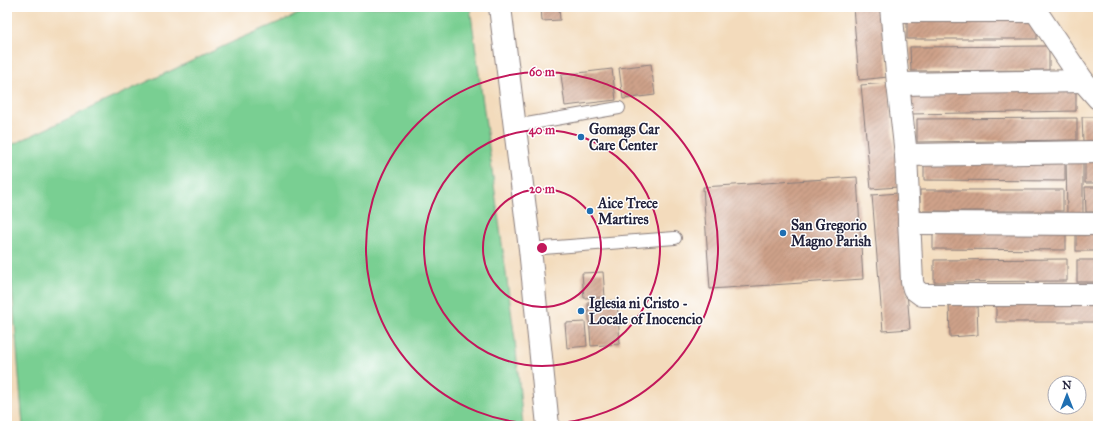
<svg xmlns="http://www.w3.org/2000/svg" width="1105" height="433" font-family="'IM FELL Great Primer',serif">
<defs>
<pattern id="building-hatch" width="6" height="6" patternUnits="userSpaceOnUse"><rect width="6" height="6" fill="#cfa28a"/><path d="M-1 1l2-2M0 6l6-6M5 7l2-2" fill="none" stroke="#a88472"/></pattern>
</defs>
<rect width="100%" height="100%" fill="#fff"/>
<filter id="ink" filterUnits="userSpaceOnUse"><feTurbulence type="fractalNoise" baseFrequency=".025" numOctaves="2"/><feDisplacementMap in="SourceGraphic" scale="8" xChannelSelector="R" yChannelSelector="G"/><feConvolveMatrix kernelMatrix="1 2 1 2 8 2 1 2 1" color-interpolation-filters="sRGB"/></filter>
<filter id="wash" filterUnits="userSpaceOnUse"><feTurbulence type="fractalNoise" baseFrequency=".012" numOctaves="4" result="noise"/><feDisplacementMap in="SourceGraphic" scale="16" xChannelSelector="R" yChannelSelector="G"/><feGaussianBlur stdDeviation="0.9" result="paint"/><feColorMatrix in="noise" values="0 0 0 0 0 0 0 0 0 0 0 0 0 0 0 0 0 1.4 0 .05"/><feComposite in="paint" operator="in"/></filter>
<g filter="url(#wash)">
<rect width="100%" height="100%" fill="#f3dbbc"/>
<path fill="#79cf92" stroke="#4e7866" d="M315 7H470L515 340 523 426H23L7 223V147L237 40Z"/>
<g id="blocks">
<g fill="url(#building-hatch)">
<path d="M541 7H559L560 20 542 21Z"/>
<path d="M853 7H881L888 77 859 80Z"/>
<rect x="907" y="16" width="130" height="23"/>
<path d="M1049 46V70L911 71 910 47Z"/>
<path d="M651 64 655 95 623 99 619 68Z"/>
<path d="M612 69 616 100 565 106 561 75Z"/>
<path d="M889 83 898 187 871 189 861 85Z"/>
<path d="M1076 86V111L910 114V89Z"/>
<path d="M1082 117H1098V140L1083 141Z"/>
<path d="M1077 118V140L917 142V119Z"/>
<path d="M1066 156H1083V214L1067 215Z"/>
<path d="M924 157 1065 158V181L924 180Z"/>
<rect x="1085" y="157" width="13" height="26"/>
<path d="M857 177 863 279 710 289 703 187Z"/>
<path d="M1085 187H1098V212H1086Z"/>
<rect x="920" y="190" width="143" height="21"/>
<path d="M899 193 910 329 883 331 872 195Z"/>
<path d="M933 227 1066 228V250L933 249Z"/>
<rect x="1076" y="230" width="22" height="21"/>
<path d="M1067 259V281L934 282V260Z"/>
<rect x="1077" y="260" width="21" height="22"/>
<path d="M603 272 605 297 584 298 582 273Z"/>
<rect x="996" y="299" width="102" height="23"/>
<path d="M617 300 620 344 591 346 588 302Z"/>
<path d="M977 303 978 335 950 337 949 304Z"/>
<path d="M585 322 587 346 567 348 565 323Z"/>
</g>
</g>
</g>
<g filter="url(#ink)">
<use href="#blocks" fill-opacity="0" stroke="#8a7e7c" stroke-width="1"/>
<g fill="none" stroke-linecap="round" stroke-linejoin="round">
<defs>
<g id="lane">
<path d="M515 126 619 108"/>
<path d="M530 249 675 238"/>
</g>
<g id="street">
<path d="M891 7 898 84 906 155 912 282 914 289 922 295H1098"/>
<path d="M1033 7 1083 81 1098 98"/>
<path d="M892 11H1036"/>
<path d="M898 84 1083 81"/>
<path d="M906 155 1098 152"/>
<path d="M909 223 1098 224"/>
</g>
<path id="primary" d="M500 7 530 249 548 426"/>
</defs>
<use href="#lane" stroke="#8a7e7c" stroke-width="14"/>
<use href="#street" stroke="#8a7e7c" stroke-width="24"/>
<use href="#primary" stroke="#8a7e7c" stroke-width="24"/>
<use href="#lane" stroke="#fff" stroke-width="12"/>
<use href="#street" stroke="#fff" stroke-width="22"/>
<use href="#primary" stroke="#fff" stroke-width="22"/>
</g>
</g>
<g fill="none" stroke="#c2185b" stroke-width="2">
<circle cx="542" cy="248" r="59"/>
<circle cx="542" cy="248" r="118"/>
<circle cx="542" cy="248" r="176"/>
</g>
<g fill="#1f6fb2" stroke="#fff" stroke-width="1.5">
<circle cx="581" cy="137" r="4"/>
<circle cx="590" cy="211" r="4"/>
<circle cx="783" cy="233" r="4"/>
<circle cx="581" cy="311" r="4"/>
</g>
<g text-anchor="middle" dominant-baseline="central" stroke-width="3" stroke-linejoin="round" paint-order="stroke">
<g font-size="14" font-weight="bold" fill="#22223b" stroke="#fff" text-anchor="start">
<text x="589" y="129">Gomags Car<tspan x="589" dy="16">Care Center</tspan></text>
<text x="598" y="203">Aice Trece<tspan x="598" dy="16">Martires</tspan></text>
<text x="791" y="225">San Gregorio<tspan x="791" dy="16">Magno Parish</tspan></text>
<text x="589" y="303">Iglesia ni Cristo -<tspan x="589" dy="16">Locale of Inocencio</tspan></text>
</g>
</g>
<circle cx="542" cy="248" r="6" fill="#c2185b" stroke="#fff" stroke-width="2"/>
<g font-size="12" text-anchor="middle" font-weight="bold" fill="#c2185b" stroke="#fff" stroke-width="3" stroke-linejoin="round" paint-order="stroke">
<text x="542" y="76">60 m</text>
<text x="542" y="134">40 m</text>
<text x="542" y="193">20 m</text>
</g>
<rect width="1105" height="433" fill="none" stroke="#fff" stroke-width="24"/>
<g transform="translate(1067 395)"><circle r="19" fill="#ffffff" stroke="#a7a7b1"/>
<path d="M0-3L7 15L0 10L-7 15Z" fill="#1f6fb2"/>
<text y="-6" font-size="11" font-weight="bold" text-anchor="middle" fill="#22223b">N</text>
</g>
</svg>
